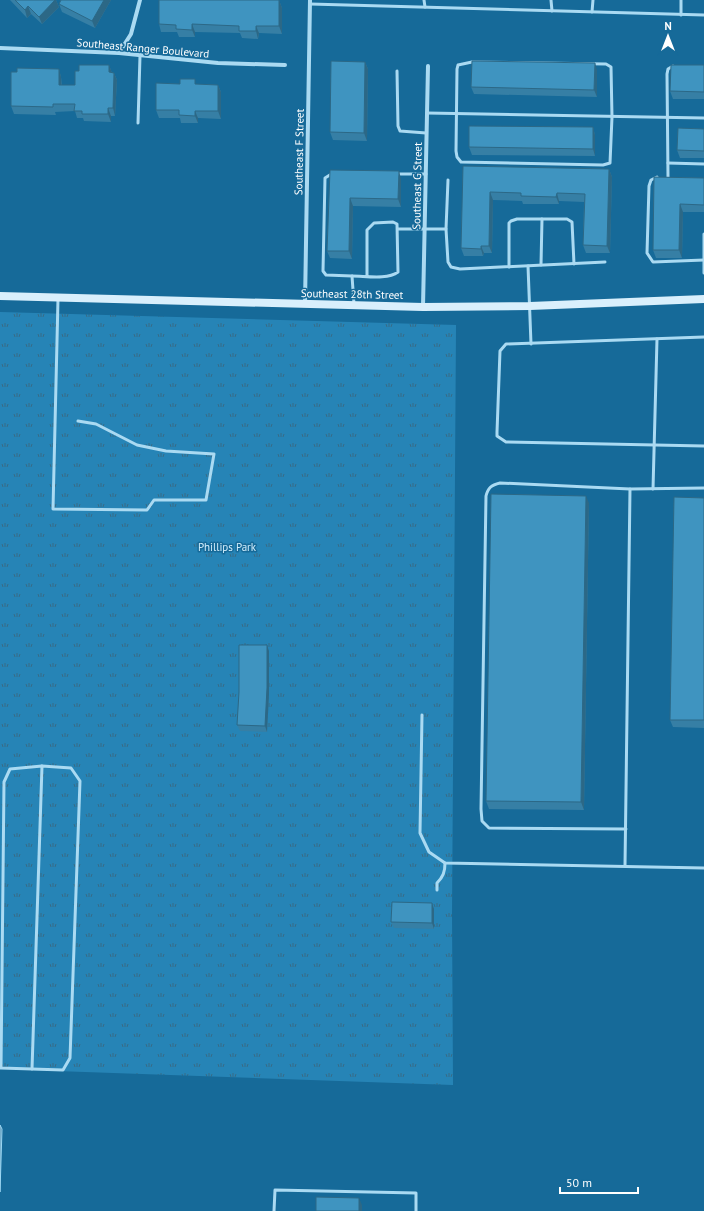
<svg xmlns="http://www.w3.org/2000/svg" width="704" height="1211" font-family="'PT Sans',sans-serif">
<defs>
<pattern id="park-tufts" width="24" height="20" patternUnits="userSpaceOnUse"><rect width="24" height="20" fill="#2684b6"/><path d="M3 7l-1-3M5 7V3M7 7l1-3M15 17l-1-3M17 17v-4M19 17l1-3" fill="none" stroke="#376b86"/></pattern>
<pattern id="water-ripples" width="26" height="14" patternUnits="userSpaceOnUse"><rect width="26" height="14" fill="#4b85a5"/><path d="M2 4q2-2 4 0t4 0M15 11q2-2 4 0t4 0" fill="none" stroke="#4b6e81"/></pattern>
</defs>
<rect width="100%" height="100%" fill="#166a99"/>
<path fill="url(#park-tufts)" d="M0 312 456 325 452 915 453 1085 0 1069Z"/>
<path fill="url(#water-ripples)" stroke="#9dd8f4" d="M0 1125 2 1129 0 1192Z"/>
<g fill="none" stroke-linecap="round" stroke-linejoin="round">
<g stroke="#aadaf2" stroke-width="3">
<path d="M424 0 425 7"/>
<path d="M551 0 552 11"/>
<path d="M681 0V15"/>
<path d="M310 4 704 15"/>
<path d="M592 12 593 0"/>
<path d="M472 62 606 64 611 67 612 117 610 163 603 165 461 162 457 157 456 151 457 69 458 65Z"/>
<path d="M397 71 398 126 400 131 426 133"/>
<path d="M427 113 704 118"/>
<path d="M138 123 140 56"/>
<path d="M668 163 704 164"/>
<path d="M333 173 325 178 323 271 326 275 352 276 354 304"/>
<path d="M396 174H426"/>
<path d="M657 177 651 180 649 186 647 253 653 262 704 260"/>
<path d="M668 177 667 74 668 69 673 66"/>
<path d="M398 229H446L448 180"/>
<path d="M446 229 448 262 451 267 460 269 605 262"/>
<path d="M704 234V273"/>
<path d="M541 265 542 219"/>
<path d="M528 266 531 344"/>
<path d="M509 267V223L511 221 517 219H567L572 222 574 264"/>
<path d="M352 276C366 276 387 280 398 272L397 224 393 222 374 223 367 230V276"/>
<path d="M58 299 53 509 147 510 154 500H206L214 454 166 451 137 445 96 424 78 421"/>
<path d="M704 337 506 344 500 351 497 432V436L506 442 704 446"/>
<path d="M653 489 657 339"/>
<path d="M422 715 420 833 429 852 445 863 704 868"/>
<path d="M626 829 489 828 482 821 481 809 486 496C488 488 491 485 500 483L630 489"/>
<path d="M625 866 630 489 704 488"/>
<path d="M437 890V883C443 877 445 872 445 863"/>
<path d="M0 1068H1L63 1070 70 1058 80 781 71 768 42 766 10 769 4 782 1 1068"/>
<path d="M32 1069 42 766"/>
<path d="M274 1211 275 1190 416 1193V1211"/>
</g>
<g stroke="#aadaf2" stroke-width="4">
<path d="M0 48 119 53 218 63 285 65"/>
<path d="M119 53 131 34 140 0"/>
<path d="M305 304 310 0"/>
<path d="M423 307 428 66"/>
</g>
<path stroke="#d9effc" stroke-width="8" d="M0 296 423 307 530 306 704 299"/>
</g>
<g fill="#367fa5">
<path d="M10 0H56L59 7 42 24 31 14 27 18Z"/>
<path d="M61 0H111L95 28 62 12 59 4Z"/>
<path d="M279 0 282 8V34L259 33 258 39 242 38 240 33 195 32V37H179L177 32H161L159 24Z"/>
<path d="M365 62 368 69 367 141 333 140 330 132Z"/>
<path d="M109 65 112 73H114L117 80 115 116H111V122L84 121 83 118H77L75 111 55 112 56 115 14 114 11 106 59 69 61 77 62 85H75L79 71Z"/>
<path d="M704 65V99H673L670 91Z"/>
<path d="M597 70V97L474 94 471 87Z"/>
<path d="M197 84 218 85 221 92V119L198 118V123H181L180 118H159L156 110Z"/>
<path d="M593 127 595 135V156L472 155 469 147Z"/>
<path d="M704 129V158H680L677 150Z"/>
<path d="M463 166 609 169 612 177 610 253H586L583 245 584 202 559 201V204H523L522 201 493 200 492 253H484L483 256H464L461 248Z"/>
<path d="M330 170 401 179V207L353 206 352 259 330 258 327 251Z"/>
<path d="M654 177 704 178V212H683L682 258H656L653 250Z"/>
<path d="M704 498V728L673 727 670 720Z"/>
<path d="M589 503 584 810 489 809 486 801Z"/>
<path d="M269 651V694L267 732 240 731 237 725Z"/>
<path d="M434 909V929L394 928 391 922Z"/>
</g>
<g fill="#2c6886">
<path d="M55 0H56L59 7 42 24 39 17Z"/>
<path d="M104 0H111L95 28 92 21Z"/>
<path d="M279 0 282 8V34L279 26Z"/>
<path d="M28 6 31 14 27 18 25 10Z"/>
<path d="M192 24 195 32V37L192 30Z"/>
<path d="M256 26 259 33 258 39 256 31Z"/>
<path d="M365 62 368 69 367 141 364 133Z"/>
<path d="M595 63 597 70V97L594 90Z"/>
<path d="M109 65 112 73 109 72Z"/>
<path d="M59 69 61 77 62 92 59 85Z"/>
<path d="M114 73 117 80 115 116 113 108Z"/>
<path d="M218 85 221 92V119L218 111Z"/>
<path d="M108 108 111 116V122L108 114Z"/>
<path d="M195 111 198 118V123L195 116Z"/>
<path d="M593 127 595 135V156L593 149Z"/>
<path d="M609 169 612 177 610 253 607 246Z"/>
<path d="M399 171 401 179V207L398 199Z"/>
<path d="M490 192 493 200 492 253 489 246Z"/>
<path d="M557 193 559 201V204L556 197Z"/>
<path d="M350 198 353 206 352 259 349 251Z"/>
<path d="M680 204 683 212 682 258 679 250Z"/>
<path d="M481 246 484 253 483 256 481 249Z"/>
<path d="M586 496 589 503 584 810 581 802Z"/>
<path d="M267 645 269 651V694L267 732 265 726Z"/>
<path d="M432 903 434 909V929L432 923Z"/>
<path d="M359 1198 362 1205V1211H359Z"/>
</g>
<g fill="#3f94c0" stroke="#2c6886">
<path d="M15 0H55L39 17 28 6 25 10Z"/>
<path d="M61 0H104L92 21 59 4Z"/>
<path d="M159 0H279V26H256V31H239V26L192 24V30L176 29V25L159 24Z"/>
<path d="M331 61 365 62 364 133 330 132Z"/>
<path d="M472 61 595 63 594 90 471 87Z"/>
<path d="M79 65H109V72L114 73 113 108H108V114H82V111H74L75 104H53V107L11 106V72H17V68L59 69V85H75V71H79Z"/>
<path d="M671 65H704V92L670 91Z"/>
<path d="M180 79H195V84L218 85V111H195V116L179 115V110H156V83L180 84Z"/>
<path d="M469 126 593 127V149L469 147Z"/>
<path d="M678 128 704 129V151L677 150Z"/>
<path d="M463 166 609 169 607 246 583 245 585 194 557 193 556 197 521 196V193L490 192 489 246H481V249L461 248Z"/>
<path d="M330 170 399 171 398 199 350 198 349 251H327Z"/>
<path d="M654 177 704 178V205L680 204 679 250H653Z"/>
<path d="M491 494 586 496 581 802 486 801Z"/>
<path d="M674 497 704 498V720H670Z"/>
<path d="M239 645H267V688L265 726 237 725 239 692Z"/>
<path d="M392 902 432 903V923L391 922Z"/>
<path d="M316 1197 359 1198V1211H316Z"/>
</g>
<g text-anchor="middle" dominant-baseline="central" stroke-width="3" stroke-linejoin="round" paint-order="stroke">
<g font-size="11" fill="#fff" stroke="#166a99">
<text transform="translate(143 48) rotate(5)">Southeast Ranger Boulevard</text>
<text transform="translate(299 152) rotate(-89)">Southeast F Street</text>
<text transform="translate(417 186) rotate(-89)">Southeast G Street</text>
<text transform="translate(352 294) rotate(1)">Southeast 28th Street</text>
</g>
<g font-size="11" fill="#d2eefc" stroke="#166a99">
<text x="227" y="547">Phillips Park</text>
</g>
</g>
<g transform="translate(668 36)" stroke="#166a99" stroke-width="3" paint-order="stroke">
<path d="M0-3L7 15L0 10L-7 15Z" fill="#ffffff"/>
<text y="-6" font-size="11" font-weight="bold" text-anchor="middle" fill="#ffffff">N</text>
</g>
<path d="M560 1187v6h78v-6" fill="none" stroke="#ffffff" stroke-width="2"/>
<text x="566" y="1187" font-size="12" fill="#ffffff" stroke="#166a99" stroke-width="3" paint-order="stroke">50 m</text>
</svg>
